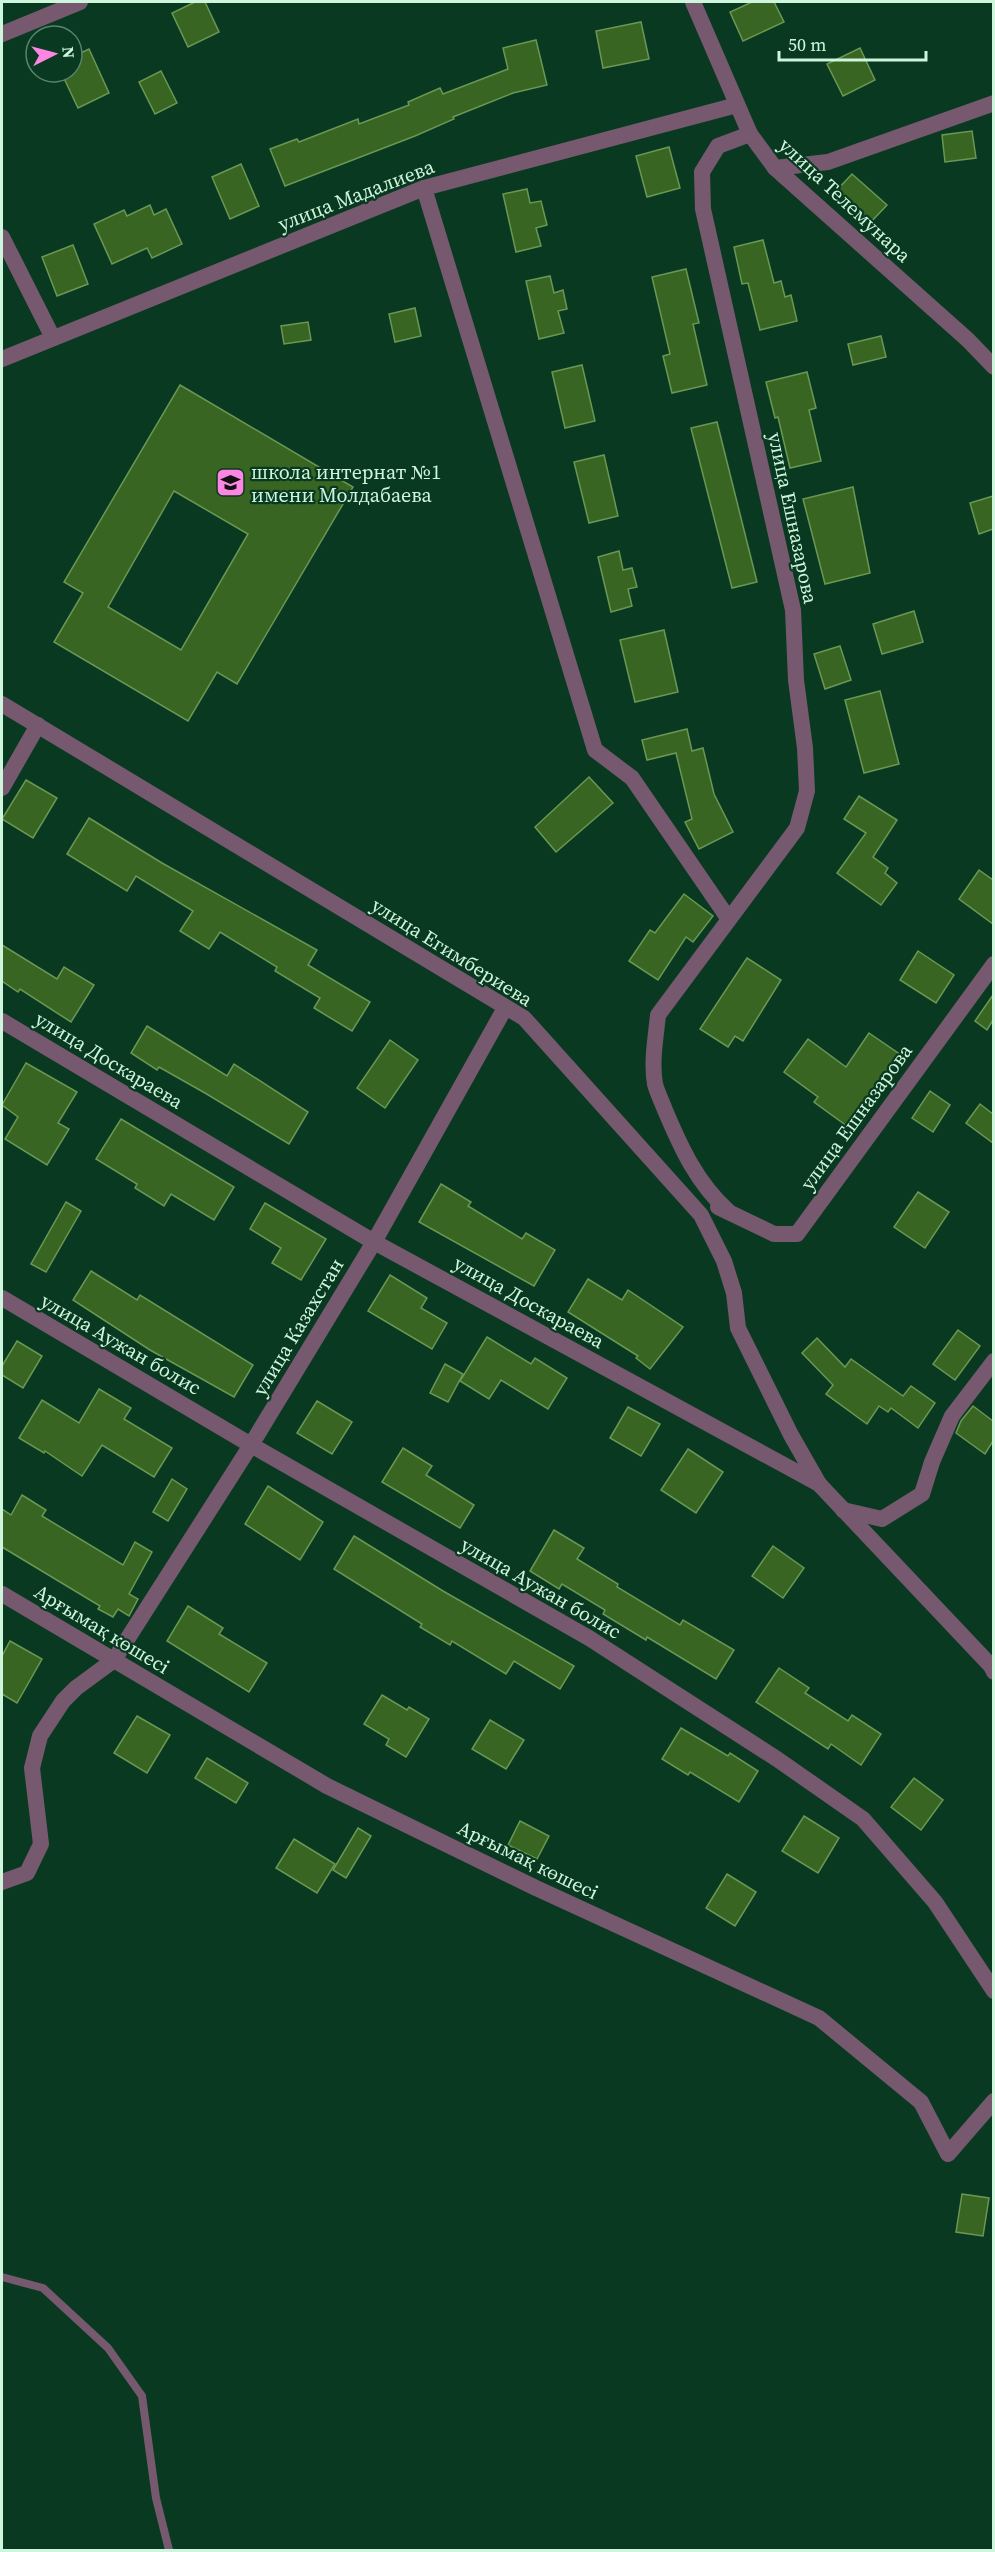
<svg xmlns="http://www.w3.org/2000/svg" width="995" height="2552" font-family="'Source Serif 4',serif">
<rect width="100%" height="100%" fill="#0a3922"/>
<g fill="#396522" stroke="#699854" stroke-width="1.5" fill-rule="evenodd">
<path d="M195 2H205L219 32 188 47 172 13Z"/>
<path d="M752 2H774L784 22 743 41 730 12Z"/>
<path d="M641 22 649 59 603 68 596 31Z"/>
<path d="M536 40 547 85 513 93 453 117 454 119 415 136 285 186 270 149 297 139 299 142 358 119 359 124 409 105 408 102 440 88 443 94 508 69 503 48Z"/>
<path d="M860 48 875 80 843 96 827 64Z"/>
<path d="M89 49 109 93 78 108 61 72H72V57Z"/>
<path d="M161 71 177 103 155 114 139 82Z"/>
<path d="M972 131 976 158 945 162 942 135Z"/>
<path d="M669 147 680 188 647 197 636 156Z"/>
<path d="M241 164 259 206 230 219 212 177Z"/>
<path d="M852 174 887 205 870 223 836 191Z"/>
<path d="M527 189 530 203 541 201 547 225 536 228 541 246 516 252 503 194Z"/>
<path d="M150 205 154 215 166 209 182 244 152 258 147 248 112 264 94 224 124 210 127 216Z"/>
<path d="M763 240 774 283 781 281 785 297 791 295 797 321 760 330 748 283 742 284 734 247Z"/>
<path d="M73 245 88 284 57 296 42 257Z"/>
<path d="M686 269 699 323 693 324 707 385 672 393 663 356 670 354 652 277Z"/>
<path d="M550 276 554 293 563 290 567 309 558 311 564 333 539 339 526 281Z"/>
<path d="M415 308 421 336 395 342 389 314Z"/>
<path d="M308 322 311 340 284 344 281 326Z"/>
<path d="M881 336 886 357 853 365 848 344Z"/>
<path d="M582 365 595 421 565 428 552 372Z"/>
<path d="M807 372 816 408 809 410 821 461 790 468 778 417 775 418 766 382Z"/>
<path d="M180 385 353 487 237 684 217 672 188 721 54 642 83 593 64 582ZM174 491 248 534 181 650 108 607Z"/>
<path d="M717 422 757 582 732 588 691 428Z"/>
<path d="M604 455 618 516 589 523 574 462Z"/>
<path d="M853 487 870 573 825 584 803 499Z"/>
<path d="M993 496V529L979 534 970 503Z"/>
<path d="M619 551 623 570 632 568 637 587 628 589 632 606 611 612 598 557Z"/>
<path d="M914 611 923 642 882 654 873 624Z"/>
<path d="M664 630 678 692 635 702 620 640Z"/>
<path d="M840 646 851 680 825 689 814 654Z"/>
<path d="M880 691 899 764 864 773 845 700Z"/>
<path d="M687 729 692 751 703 748 714 794 733 832 699 849 685 822 692 819 676 753 647 760 642 740Z"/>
<path d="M589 777 613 803 556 852 535 827Z"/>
<path d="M26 780 57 798 33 838 2 819Z"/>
<path d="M859 796 897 820 873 857 888 868 885 873 897 883 881 905 837 873 866 833 844 819Z"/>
<path d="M89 818 162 863 317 950 308 965 370 1002 352 1031 314 1008 320 998 275 971 277 967 220 932 209 949 180 931 193 911 136 876 127 891 67 854Z"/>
<path d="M979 870 993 880V924L959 899Z"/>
<path d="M684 894 713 916 693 942 686 937 658 980 629 961 650 930 655 933Z"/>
<path d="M2 945 57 979 64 967 94 985 71 1022 20 989 18 992 2 981Z"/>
<path d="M918 951 954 975 936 1003 900 980Z"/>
<path d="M747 958 781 980 743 1041 735 1036 728 1047 700 1029Z"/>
<path d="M993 995V1020L987 1030 975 1021Z"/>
<path d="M147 1026 227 1076 234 1064 308 1112 289 1144 205 1093 159 1067 157 1070 131 1053Z"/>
<path d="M869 1033 901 1055 851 1129 814 1102 818 1097 784 1072 808 1039 846 1067Z"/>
<path d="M390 1040 418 1060 385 1108 357 1088Z"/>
<path d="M26 1063 77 1092 58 1123 69 1129 47 1165 5 1139 18 1117 2 1105Z"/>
<path d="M930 1091 950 1105 933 1132 912 1118Z"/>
<path d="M980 1104 993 1114V1143L966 1123Z"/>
<path d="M121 1119 234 1187 214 1220 171 1194 164 1206 135 1188 137 1184 96 1159Z"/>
<path d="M441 1184 471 1202 468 1206 522 1239 526 1233 555 1250 534 1286 419 1222Z"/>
<path d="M918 1192 949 1212 925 1248 894 1227Z"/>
<path d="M66 1202 81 1211 46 1272 31 1264Z"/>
<path d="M265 1203 326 1239 301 1280 272 1263 281 1248 250 1229Z"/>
<path d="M91 1271 137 1300 140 1295 253 1365 234 1397 150 1350 73 1300Z"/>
<path d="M390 1275 427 1298 421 1308 447 1323 432 1349 368 1311Z"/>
<path d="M588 1279 622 1300 628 1290 683 1327 650 1369 636 1358 638 1356 568 1312Z"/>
<path d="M958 1330 980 1346 955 1380 933 1364Z"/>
<path d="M487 1337 531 1364 535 1358 567 1378 548 1409 501 1380 489 1399 460 1381Z"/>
<path d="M817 1338 845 1367 851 1359 903 1396 911 1386 935 1403 918 1428 891 1408 888 1412 879 1406 867 1424 826 1394 833 1385 802 1353Z"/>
<path d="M17 1341 42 1356 23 1388 2 1375V1366Z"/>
<path d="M445 1364 463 1374 448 1402 430 1393Z"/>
<path d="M99 1389 131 1408 124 1419 172 1448 154 1477 102 1445 82 1476 45 1451 44 1453 19 1438 42 1400 79 1423Z"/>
<path d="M317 1401 352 1422 332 1454 297 1433Z"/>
<path d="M973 1406 993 1421V1441L985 1454 956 1433 961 1421Z"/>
<path d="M628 1407 660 1424 641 1456 610 1438Z"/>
<path d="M403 1448 432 1466 426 1475 474 1505 460 1528 382 1482Z"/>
<path d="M688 1449 723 1472 696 1513 661 1490Z"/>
<path d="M172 1479 187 1489 168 1521 153 1512Z"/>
<path d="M268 1486 323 1522 300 1560 245 1524Z"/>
<path d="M22 1495 46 1510 42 1516 123 1565 135 1542 152 1552 129 1594 138 1599 129 1616 118 1609 113 1617 98 1609 100 1606 2 1547V1509L11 1515Z"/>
<path d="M554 1530 584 1548 577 1559 618 1584 617 1587 680 1625 683 1620 734 1650 716 1679 647 1637 646 1640 603 1614 605 1610 562 1584 559 1589 530 1571Z"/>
<path d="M354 1536 443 1591 574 1666 560 1689 514 1661 506 1674 452 1641 450 1645 420 1627 422 1624 334 1569Z"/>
<path d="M773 1546 804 1568 783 1598 752 1576Z"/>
<path d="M188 1606 223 1628 219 1634 267 1663 249 1692 167 1641Z"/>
<path d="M10 1641 42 1659 17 1703 2 1694V1656Z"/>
<path d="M779 1668 809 1688 805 1693 848 1721 852 1715 881 1734 861 1765 831 1744 828 1749 756 1702Z"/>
<path d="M382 1695 407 1710 409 1707 429 1719 406 1757 386 1745 389 1739 364 1724Z"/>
<path d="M137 1716 170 1735 147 1773 114 1753Z"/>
<path d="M490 1720 524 1740 506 1769 472 1749Z"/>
<path d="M681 1728 728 1756 730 1753 758 1771 739 1802 690 1772 688 1775 662 1759Z"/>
<path d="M207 1758 248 1783 236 1803 195 1778Z"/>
<path d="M914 1778 943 1800 921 1830 891 1807Z"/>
<path d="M804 1816 839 1838 818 1873 782 1851Z"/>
<path d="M520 1821 549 1836 537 1859 508 1845Z"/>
<path d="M358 1828 371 1836 346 1878 333 1870Z"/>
<path d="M294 1839 335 1864 317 1893 276 1868Z"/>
<path d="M727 1874 756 1892 735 1926 706 1908Z"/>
<path d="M962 2194 989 2198 983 2236 956 2232Z"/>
</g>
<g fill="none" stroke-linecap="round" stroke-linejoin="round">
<path stroke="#76596e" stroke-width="8" d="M2 2277 43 2288 108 2348 142 2396 156 2498 169 2550"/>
<g stroke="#76596e" stroke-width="16">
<path d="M693 2 750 134 775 168 968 340 994 367"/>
<path d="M2 34 80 2"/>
<path d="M775 168 828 162 994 103"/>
<path d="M424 188 595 750 632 778 728 918"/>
<path d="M2 237 53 338"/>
<path d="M2 359 424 188 737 105"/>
<path d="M2 704 524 1018 701 1215 724 1261 734 1293 738 1328 791 1435 819 1484"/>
<path d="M2 788 38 725"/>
<path d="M2 1021 374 1242 819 1484 991 1666 994 1672"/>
<path d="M718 1207 774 1234H797L994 964"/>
<path d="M728 1211C697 1183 681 1148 665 1110 662 1102 657 1092 655 1084 651 1062 656 1036 658 1015L797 828 807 791 805 748 796 680 793 610 703 209 702 172 718 146 750 134"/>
<path d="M2 1298 251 1445 589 1638 777 1759 863 1819 935 1902 994 1991"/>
<path d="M843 1510 882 1519 922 1494 932 1462 952 1416 994 1361"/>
<path d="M2 1594 327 1786 536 1888 819 2018 921 2102 948 2154 994 2101"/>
<path d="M2 1882 27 1873 41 1844 32 1768 40 1736 63 1701 76 1688 114 1660 251 1445 374 1242 505 1008"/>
</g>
</g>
<defs>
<symbol id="school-square" viewBox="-11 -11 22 22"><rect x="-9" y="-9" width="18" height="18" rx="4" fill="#fd86e2" stroke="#0a3922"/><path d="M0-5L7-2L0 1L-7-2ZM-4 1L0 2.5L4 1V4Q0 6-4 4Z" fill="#111"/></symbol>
</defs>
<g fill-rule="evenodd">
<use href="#school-square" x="214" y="466" width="33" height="33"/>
</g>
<g text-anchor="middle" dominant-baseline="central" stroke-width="4.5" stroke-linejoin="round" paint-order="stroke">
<g font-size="20" fill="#cef6dc" stroke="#0a3922">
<text transform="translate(356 195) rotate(-21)">улица Мадалиева</text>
<text transform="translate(845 200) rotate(43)">улица Телемунара</text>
<text transform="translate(793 518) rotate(78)">улица Ешназарова</text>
<text transform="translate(452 952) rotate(32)">улица Егимбериева</text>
<text transform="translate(109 1060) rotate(31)">улица Доскараева</text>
<text transform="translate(856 1117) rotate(-54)">улица Ешназарова</text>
<text transform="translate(529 1302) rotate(29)">улица Доскараева</text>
<text transform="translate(298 1327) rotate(-59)">улица Казахстан</text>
<text transform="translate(121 1344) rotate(30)">улица Аужан болис</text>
<text transform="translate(541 1588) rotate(30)">улица Аужан болис</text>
<text transform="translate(102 1629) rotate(31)">Арғымақ көшесі</text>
<text transform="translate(528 1860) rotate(26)">Арғымақ көшесі</text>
</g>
<g font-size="20" fill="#cef6dc" stroke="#0a3922" text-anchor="start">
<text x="251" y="472">школа интернат №1<tspan x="251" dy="23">имени Молдабаева</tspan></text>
</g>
</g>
<rect width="995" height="2552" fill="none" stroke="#cef6dc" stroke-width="6"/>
<g transform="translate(54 54) rotate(84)"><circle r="28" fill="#0a3922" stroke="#58856c" stroke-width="1.5"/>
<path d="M0-4.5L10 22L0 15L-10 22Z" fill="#fd86e2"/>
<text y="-9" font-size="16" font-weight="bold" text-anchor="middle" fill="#cef6dc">N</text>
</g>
<path d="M779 51v9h147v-9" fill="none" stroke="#cef6dc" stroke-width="3"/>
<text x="788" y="51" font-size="18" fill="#cef6dc" stroke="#0a3922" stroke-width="4.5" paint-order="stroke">50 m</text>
</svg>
